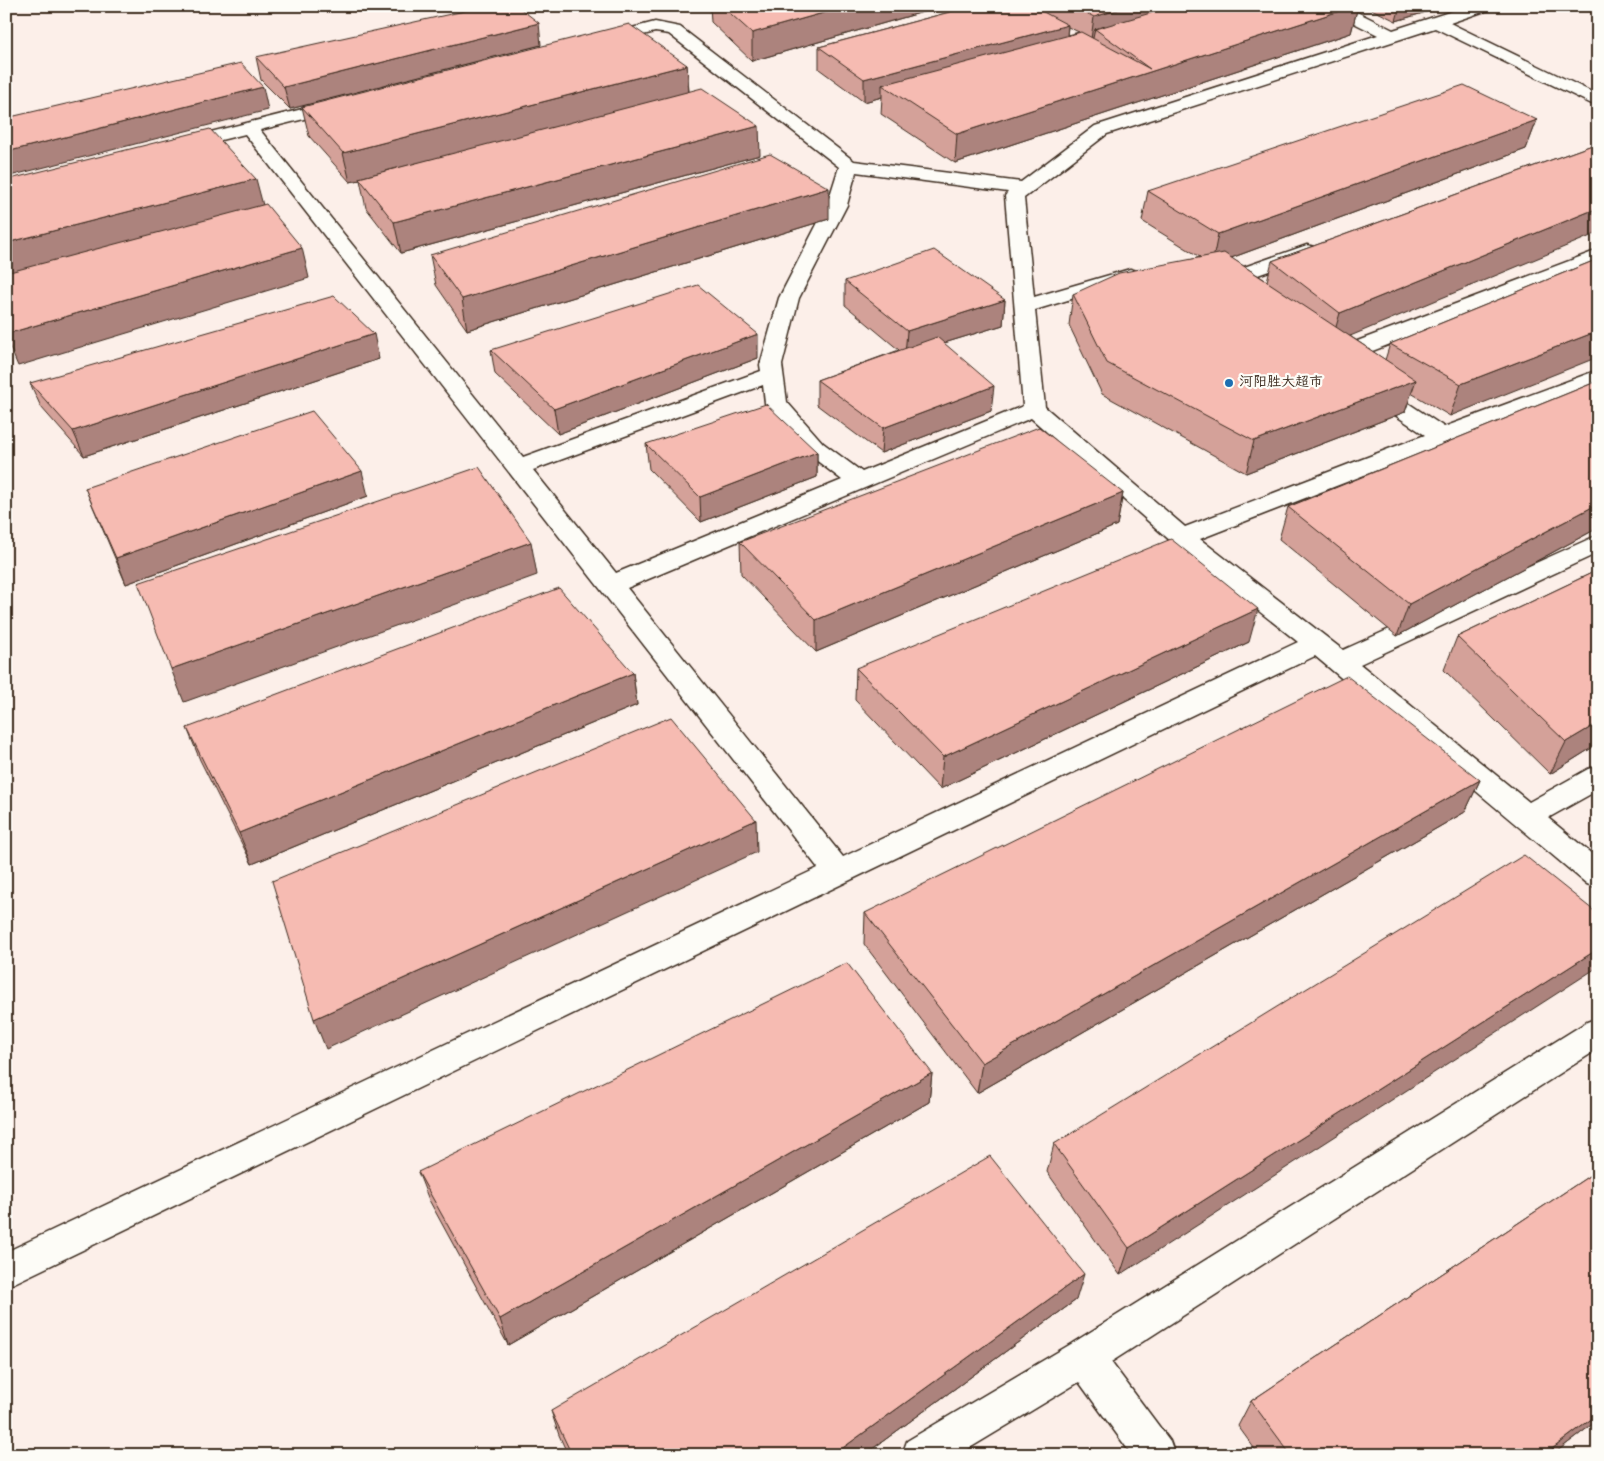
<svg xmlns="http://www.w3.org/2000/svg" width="1604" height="1461" font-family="'Gochi Hand','LXGW WenKai TC',sans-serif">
<rect width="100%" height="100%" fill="#fcefe9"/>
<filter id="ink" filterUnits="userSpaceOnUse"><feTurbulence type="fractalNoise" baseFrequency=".02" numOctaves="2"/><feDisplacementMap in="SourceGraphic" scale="10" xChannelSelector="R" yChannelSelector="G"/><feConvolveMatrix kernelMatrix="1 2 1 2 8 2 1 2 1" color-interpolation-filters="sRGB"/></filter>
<g filter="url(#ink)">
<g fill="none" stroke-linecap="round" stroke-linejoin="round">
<defs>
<g id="street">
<path d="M1324 6H1345L1393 30 1468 6H1493L1491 9 1450 23 1598 95V107L1435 28 1107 134 1024 198 1034 297 1130 269 1137 271 1140 275 1137 279 1035 310 1045 407 1185 527 1425 435 1365 395 1362 390 1365 385 1373 383 1381 385 1444 427 1598 370V384L1200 539 1343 650 1598 535V553L1360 664 1529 802 1588 769 1598 766V790L1548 818 1598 859V888L1587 884 1315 656 6 1287V1252L818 868 245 134 181 150 175 149 172 145 175 141 338 100 344 101 347 105 344 109 260 130 523 457 761 371 760 365 779 298 827 205 839 167 669 34 655 32 603 45 597 43 595 40 597 37 655 22 680 27 854 161 1021 182 1095 126 1378 35 1326 9ZM856 172 1008 192 1005 196 1023 406 862 472 823 443 787 402 782 365 799 298 847 205ZM763 385 765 403 768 408 807 453 842 480 616 573 533 470ZM1031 418 1173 543 1298 642 843 857 627 588Z"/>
<path d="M1307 245 1314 247 1317 251 1314 255 1224 287 1217 289 1210 287 1207 283 1210 279Z"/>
<path d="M1598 250V263L1339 364 1331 365 1323 364 1320 359 1323 354Z"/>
<path d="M1598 1018V1049L1111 1362 1170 1441 1175 1455H1132L1079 1382 958 1455H902L907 1441 1071 1344 1587 1022Z"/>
</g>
</defs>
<use href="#street" stroke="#3b2a1e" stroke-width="3"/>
<use href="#street" fill="#fdfcf7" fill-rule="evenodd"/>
</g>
<g fill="#d4a199" stroke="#3b2a1e" fill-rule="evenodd">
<path d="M710 6H944L752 61 711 22Z"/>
<path d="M972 6H1358L1351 33 955 163 881 114 882 97 864 102 819 69V47ZM1068 27 1079 32 1067 35Z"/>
<path d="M1365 6H1446L1396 21Z"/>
<path d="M541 45 290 109 261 80 256 57Z"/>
<path d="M687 65 689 92 760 155 401 253 366 208 360 180 350 182 309 136 302 107Z"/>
<path d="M1537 120 1526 149 1231 258 1267 281 1272 261 1598 143 1350 336 1385 360 1390 344 1598 259 1450 416 1411 393 1405 412 1246 473 1102 394 1069 325 1073 294 1200 257 1142 221 1148 191Z"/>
<path d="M829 219 467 330 436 285 430 255Z"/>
<path d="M845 281 1005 300 1003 325 944 343 991 411 881 453 817 405V380L899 350 845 305Z"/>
<path d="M491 350 758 358 558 434 495 374Z"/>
<path d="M379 359 84 456 41 407 30 383Z"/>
<path d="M1598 381V528L1397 636 1279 539 1288 507Z"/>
<path d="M646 444 817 452V477L701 522 649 469Z"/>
<path d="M85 488 368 496 126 584Z"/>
<path d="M1123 493 1117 525 816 652 741 574 740 542Z"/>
<path d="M1598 570V744L1550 774 1444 670 1457 637Z"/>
<path d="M1249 642 940 789 855 700 856 668Z"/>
<path d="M633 673 637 705 252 864 200 760 187 728Z"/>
<path d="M1480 780 1465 812 977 1093 864 944 865 913Z"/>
<path d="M1598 914 1120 1275 1047 1172 1054 1144Z"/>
<path d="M932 1073 929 1102 508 1345 429 1200 418 1172Z"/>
<path d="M1598 1170V1420L1552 1455H1259L1238 1426 1251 1401Z"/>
<path d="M1076 1300 864 1455H568L559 1435 551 1411Z"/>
</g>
<g fill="#ac837d" stroke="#3b2a1e">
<path d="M848 6H944L752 61V33Z"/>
<path d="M1130 6H1196L1095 29 1093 38 1091 39 1094 17Z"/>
<path d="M1355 6H1358L1351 33 955 163 957 134Z"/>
<path d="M1400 6H1446L1396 21Z"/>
<path d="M539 23 541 45 290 109 284 87Z"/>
<path d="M1068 25 1066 47 882 85V97L864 102V79Z"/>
<path d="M687 65 689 94 359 178 360 180 350 182 343 153Z"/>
<path d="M263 87 268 110 6 177V152Z"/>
<path d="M1537 120 1526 149 1212 265 1218 234Z"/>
<path d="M759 126 760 155 401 253 394 222Z"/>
<path d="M256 179 264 209 6 277V243Z"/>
<path d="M829 188V219L467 330 462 299Z"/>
<path d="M1598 208V233L1331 344 1340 313Z"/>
<path d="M302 248 309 278 18 366 6 338V334Z"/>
<path d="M1005 300 1003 325 905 355 907 331Z"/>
<path d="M1598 331V357L1450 416 1461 384Z"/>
<path d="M374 334 379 359 84 456 73 431Z"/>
<path d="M758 334V358L558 434 554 409Z"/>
<path d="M1416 380 1405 412 1246 473 1254 441Z"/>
<path d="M994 386 991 411 881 453 883 428Z"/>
<path d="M817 452V477L701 522 700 497Z"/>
<path d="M362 471 368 496 126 584 116 558Z"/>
<path d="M1123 493 1117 525 816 652V620Z"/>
<path d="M1598 504V528L1397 636 1409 604Z"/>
<path d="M531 542 537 575 184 702 171 669Z"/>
<path d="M1258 609 1249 642 940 789 943 757Z"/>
<path d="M633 673 637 705 252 864 239 833Z"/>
<path d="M1598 723V744L1550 774 1566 742Z"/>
<path d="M1480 780 1465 812 977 1093 982 1063Z"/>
<path d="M756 820 757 852 326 1049 314 1019Z"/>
<path d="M1598 949V967L1120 1275 1129 1248Z"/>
<path d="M932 1073 929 1102 508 1345 500 1319Z"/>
<path d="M1084 1274 1076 1300 864 1455H833Z"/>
<path d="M1598 1414V1420L1552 1455H1544Z"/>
</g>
<g fill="#f6bbb2" stroke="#3b2a1e">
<path d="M487 6H517L539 23 284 87 256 57Z"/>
<path d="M722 6H848L752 33Z"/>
<path d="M972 6H1032L1068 25 864 79 819 47Z"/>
<path d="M1073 6H1130L1094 17Z"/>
<path d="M1175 6H1355L957 134 882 85 1081 32 1150 69 1095 29Z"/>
<path d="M629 24 687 65 343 153 302 107Z"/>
<path d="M241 63 263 87 6 152V118Z"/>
<path d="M1464 85 1537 120 1218 234 1148 191Z"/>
<path d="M702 88 759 126 394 222 359 178Z"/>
<path d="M210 129 256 179 6 243V180Z"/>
<path d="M1598 143V208L1340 313 1272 261Z"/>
<path d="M770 154 829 188 462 299 430 255Z"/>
<path d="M266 204 302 248 6 334V273Z"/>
<path d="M934 250 1005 300 907 331 845 281Z"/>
<path d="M1224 253 1416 380 1254 441 1107 363 1073 294 1119 273Z"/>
<path d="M1598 259V331L1461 384 1390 344Z"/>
<path d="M698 285 758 334 554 409 491 350Z"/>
<path d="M334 296 374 334 73 431 30 383Z"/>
<path d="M937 337 994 386 883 428 817 380Z"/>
<path d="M1598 381V504L1409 604 1288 507Z"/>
<path d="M766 404 817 452 700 497 646 444Z"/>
<path d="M312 411 362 471 116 558 85 488Z"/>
<path d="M1039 427 1123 493 816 620 740 542Z"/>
<path d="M479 467 531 542 171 669 138 583Z"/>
<path d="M1171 539 1258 609 943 757 856 668Z"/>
<path d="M1598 570V723L1566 742 1457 637Z"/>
<path d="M559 588 633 673 239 833 187 728Z"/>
<path d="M1347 676 1480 780 982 1063 865 913Z"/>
<path d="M671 717 756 820 314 1019 272 881Z"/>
<path d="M1524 855 1598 914V949L1129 1248 1054 1144Z"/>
<path d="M847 963 932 1073 500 1319 418 1172Z"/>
<path d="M990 1156 1084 1274 833 1455H572L551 1411Z"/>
<path d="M1598 1170V1414L1544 1455H1291L1251 1401Z"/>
</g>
</g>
<circle fill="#1f6fb2" stroke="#fdfcf7" stroke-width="2" cx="1229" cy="383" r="5"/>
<g text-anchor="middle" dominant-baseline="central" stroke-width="4.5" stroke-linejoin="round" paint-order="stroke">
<g font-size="14" fill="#3b2a1e" stroke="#fdfcf7" text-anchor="start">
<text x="1239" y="383">河阳胜大超市</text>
</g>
</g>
<rect width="1604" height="1461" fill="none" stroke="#fdfcf7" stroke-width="25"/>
<rect x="12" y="12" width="1579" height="1436" fill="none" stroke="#3b2a1e" stroke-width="2" filter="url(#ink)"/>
</svg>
